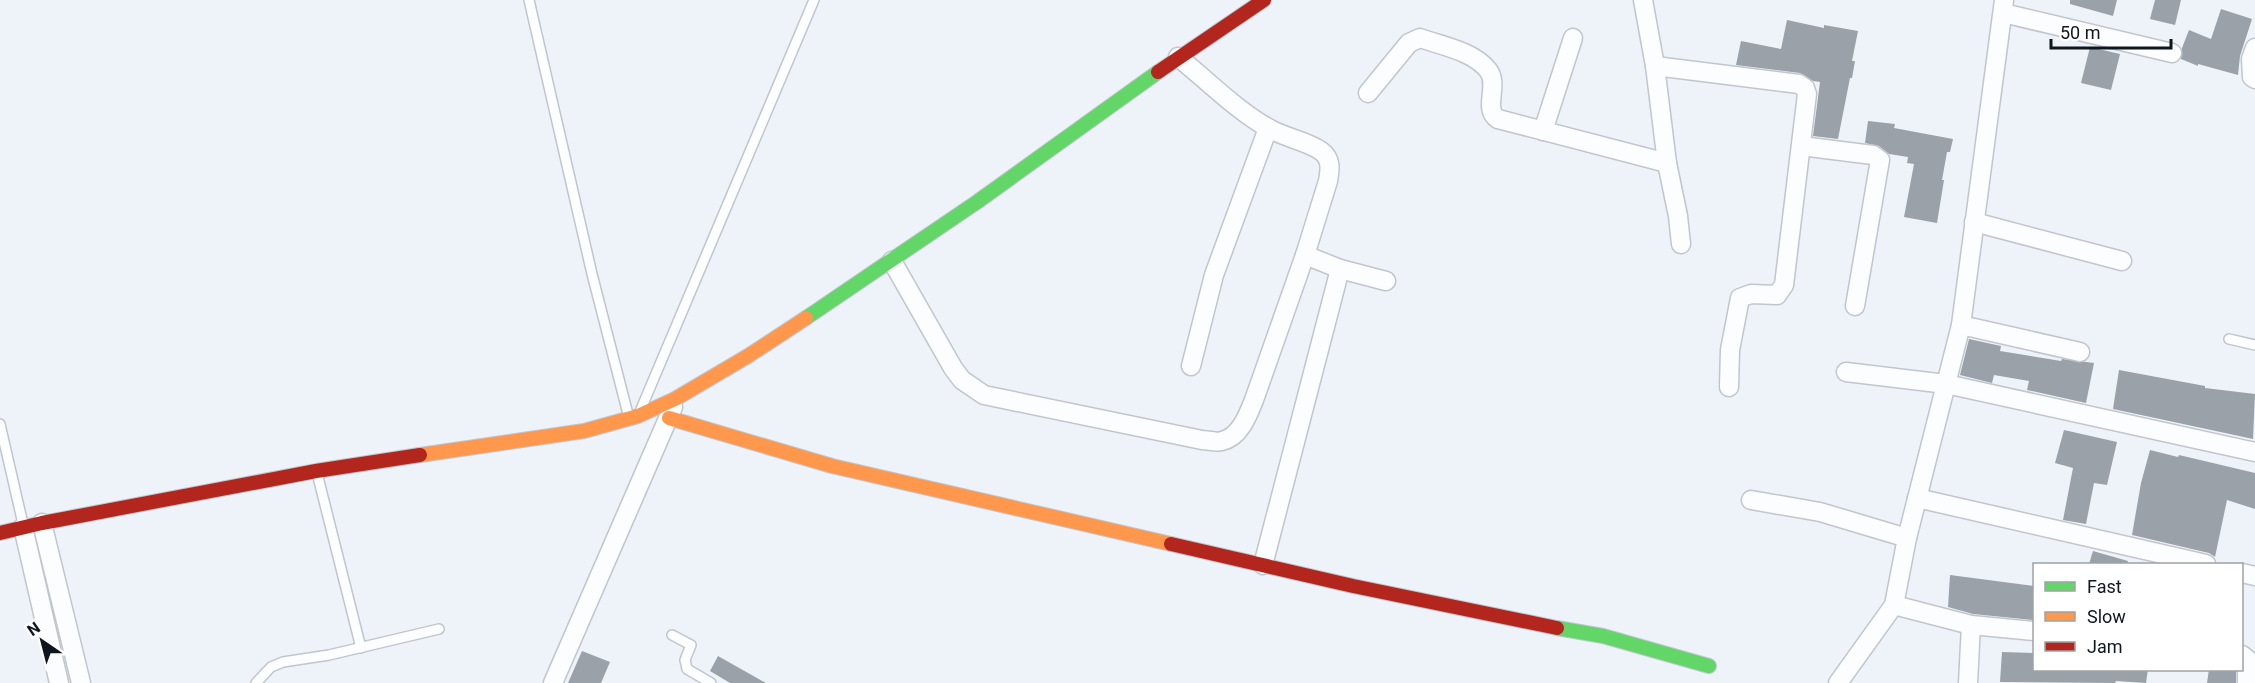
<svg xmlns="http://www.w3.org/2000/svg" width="2255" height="683" font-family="Roboto,sans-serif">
<rect width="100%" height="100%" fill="#eef3f9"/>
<g fill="#9ba1a8">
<path d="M2070 0H2117L2113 16 2070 4Z"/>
<path d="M2155 0H2181L2175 25 2150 19Z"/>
<path d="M2221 9 2252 19 2240 56 2238 75 2198 64V66L2181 59 2182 48 2189 30 2211 39Z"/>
<path d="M1787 20 1824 28V25L1858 31 1852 61H1855L1852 78H1850L1838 139 1813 136 1820 82 1813 81 1800 73 1736 65 1741 41 1781 49Z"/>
<path d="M2090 47 2120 54 2111 90 2081 83Z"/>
<path d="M1868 121 1895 124 1894 128 1953 139 1950 152H1947L1942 180H1944L1937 223 1904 217 1914 164 1907 163 1908 157 1889 154 1879 146 1865 143Z"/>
<path d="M1969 339 2001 346 2000 351 2061 361 2062 359 2094 363 2086 403 2027 390 2029 381 1994 375 1992 383 1960 375Z"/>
<path d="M2119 370 2205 386V388L2255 394 2253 439 2113 409Z"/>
<path d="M2064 430 2117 442 2107 485 2094 483 2086 524 2063 520 2073 468 2055 463Z"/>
<path d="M2150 450 2178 457 2179 455 2255 473V509L2227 500 2215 557 2209 553 2132 535 2141 483Z"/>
<path d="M2093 551 2128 561 2127 564H2089Z"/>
<path d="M1950 575 2034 586 2033 620 1973 614 1948 607Z"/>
<path d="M582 651 610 662 601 683H568Z"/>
<path d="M2002 652 2034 653V669H2148L2146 683 2116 681 2115 683 2000 682Z"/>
<path d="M718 656 766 683H730L710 671Z"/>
<path d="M2209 669H2236V683H2207Z"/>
</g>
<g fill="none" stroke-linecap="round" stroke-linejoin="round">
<defs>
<g id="lane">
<path d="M529 0 592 274 629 418"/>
<path d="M2229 339 2255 345"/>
<path d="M641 409 814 0"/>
<path d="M0 424 23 524"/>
<path d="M317 473 361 648"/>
<path d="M672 635 691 645 685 660 687 669 711 683"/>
<path d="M256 683 271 667 283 662 329 655 439 629"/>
</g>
<g id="street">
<path d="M1643 0 1655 66 1667 163 1678 216 1681 244"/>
<path d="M2003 13 2172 53"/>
<path d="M2255 48 2251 59 2252 77 2255 79"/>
<path d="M1655 66 1799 84 1805 88 1807 94 1784 285 1777 295 1751 294 1740 298 1730 350 1729 387"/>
<path d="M1368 93 1409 43 1420 38C1442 46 1473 51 1488 70 1500 85 1482 109 1498 119L1667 163"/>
<path d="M1543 131 1573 38"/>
<path d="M1801 146 1873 155 1880 160 1855 306"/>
<path d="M1974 222 2122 261"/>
<path d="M1305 255 1340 269 1386 281"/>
<path d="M892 261 953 368 962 380 984 395 1202 440C1207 440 1216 443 1222 441 1240 437 1248 415 1254 400L1305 255 1328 181C1330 170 1332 159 1321 151 1307 141 1286 138 1270 129 1237 111 1208 81 1178 57"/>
<path d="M1961 325 2080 352"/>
<path d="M1191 366 1214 275 1268 128"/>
<path d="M1846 372 1946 384 2255 452"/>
<path d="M1917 498 2206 564"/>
<path d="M1751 500 1820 512 1907 538"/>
<path d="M42 523 81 683"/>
<path d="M23 527 59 683"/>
<path d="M1263 565 1340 269"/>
<path d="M2242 573 2255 576"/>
<path d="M1894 605 1971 625 2034 631"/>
<path d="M2242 655 2247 659V683"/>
<path d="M553 683 673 407"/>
<path d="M1838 683 1894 605 1907 538 1961 325 2004 0"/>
<path d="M1968 683 1971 625"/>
</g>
<g id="fast">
<path d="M806 318 977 202 1158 72"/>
<path d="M1557 628 1603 636 1709 666"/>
</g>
<g id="slow">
<path d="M669 418 832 466 1171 544"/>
<path d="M420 455 584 431 638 416 675 399 748 356 806 318"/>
</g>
<g id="jam">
<path d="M1158 72 1264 0"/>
<path d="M0 533 42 523 316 471 420 455"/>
<path d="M1171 544 1353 586 1557 628"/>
</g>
</defs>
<use href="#lane" stroke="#c0c6ce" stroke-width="12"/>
<use href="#street" stroke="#c0c6ce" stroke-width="21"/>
<use href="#fast" stroke="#c0c6ce" stroke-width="16"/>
<use href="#slow" stroke="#c0c6ce" stroke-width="16"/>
<use href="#jam" stroke="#c0c6ce" stroke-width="16"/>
<use href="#lane" stroke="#fcfdfe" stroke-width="9"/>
<use href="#street" stroke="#fcfdfe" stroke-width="18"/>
<use href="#fast" stroke="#63d668" stroke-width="14"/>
<use href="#slow" stroke="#ff974d" stroke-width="14"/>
<use href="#jam" stroke="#b3261e" stroke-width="14"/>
</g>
<rect x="2033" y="563" width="210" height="108" fill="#ffffff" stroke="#9fa2a5" stroke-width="1.5"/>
<rect x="2045" y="582" width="30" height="9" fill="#63d668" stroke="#9fa2a5" stroke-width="1.5"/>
<text x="2087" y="593" font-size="18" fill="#0e161e">Fast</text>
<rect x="2045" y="612" width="30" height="9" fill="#ff974d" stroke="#9fa2a5" stroke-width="1.5"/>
<text x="2087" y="623" font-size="18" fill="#0e161e">Slow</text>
<rect x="2045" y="642" width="30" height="9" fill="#b3261e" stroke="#9fa2a5" stroke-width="1.5"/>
<text x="2087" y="653" font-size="18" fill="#0e161e">Jam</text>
<g transform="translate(42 641) rotate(325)" stroke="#ffffff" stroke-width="4.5" paint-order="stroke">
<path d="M0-4.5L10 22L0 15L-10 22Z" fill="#0e161e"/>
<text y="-9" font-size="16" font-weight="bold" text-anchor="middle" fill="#0e161e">N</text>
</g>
<path d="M2051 39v9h120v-9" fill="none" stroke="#0e161e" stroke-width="3"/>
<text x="2060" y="39" font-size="18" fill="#0e161e" stroke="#ffffff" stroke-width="4.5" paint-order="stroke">50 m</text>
</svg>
